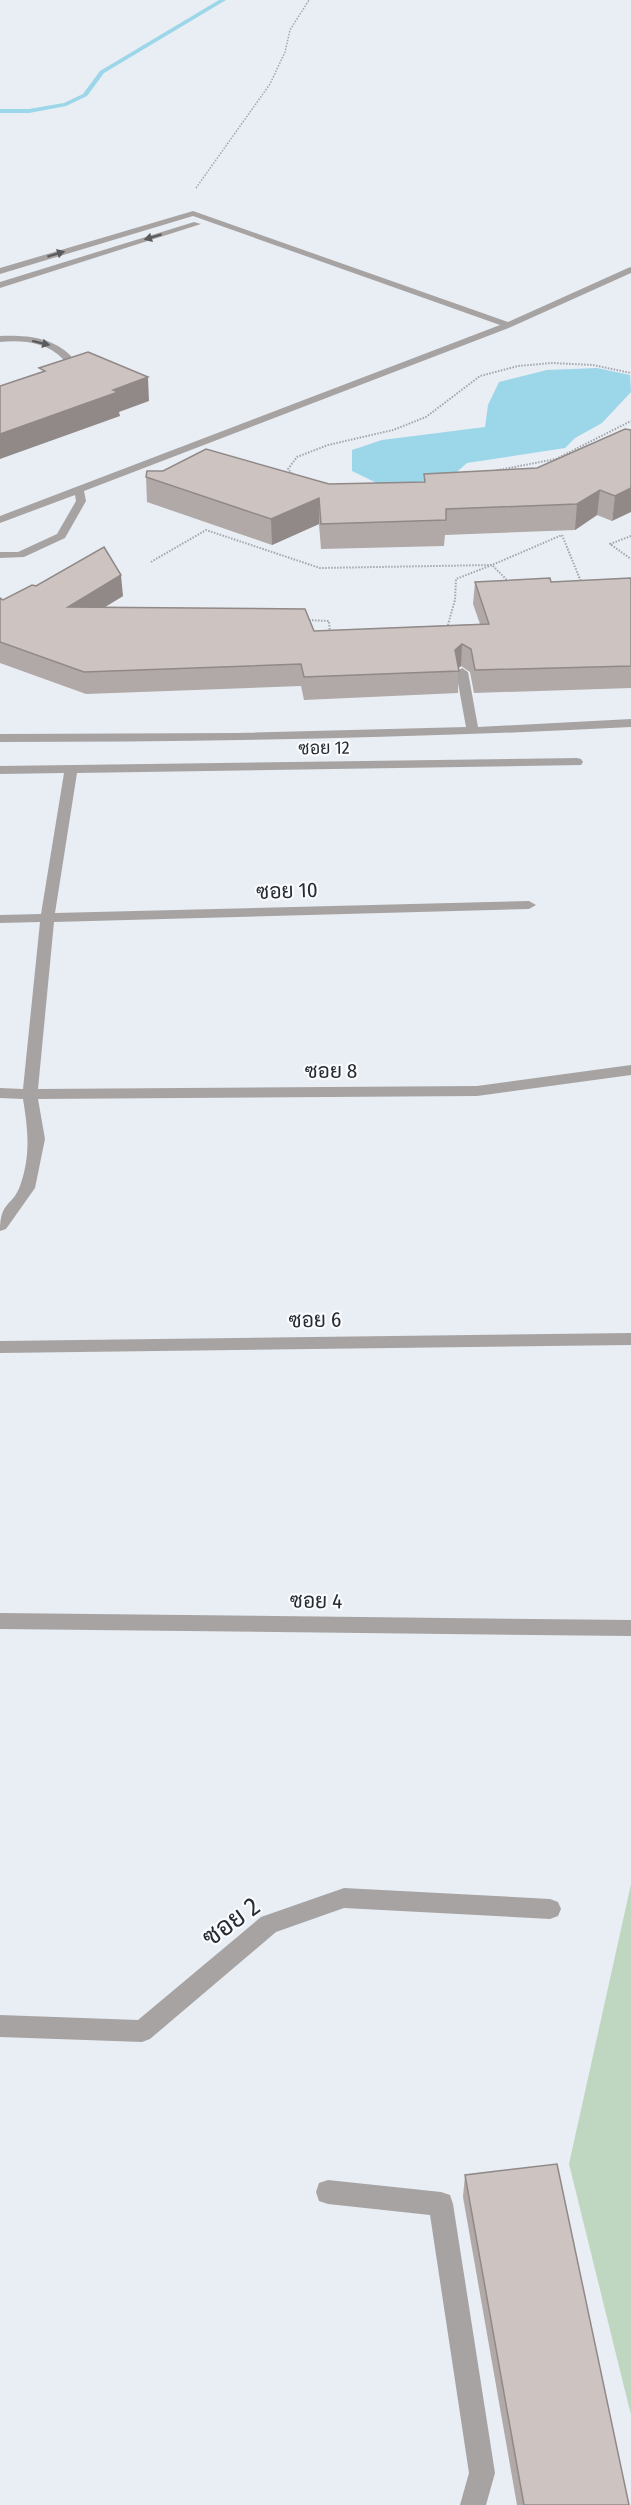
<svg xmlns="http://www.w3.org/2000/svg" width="631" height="2505" font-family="'Fira Sans Condensed',Sarabun,sans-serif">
<rect width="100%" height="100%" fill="#e8eef4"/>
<path fill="#bfd7c1" d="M631 1884V2415L569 2164Z"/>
<path fill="#9cd6e9" d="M597 368 630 375 631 392 602 423 575 438 565 448 467 463 446 481 385 487 352 471V450L382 440 485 427 488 405 499 382 547 370Z"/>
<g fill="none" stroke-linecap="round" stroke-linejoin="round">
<path fill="#9cd6e9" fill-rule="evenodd" d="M219 0H226L104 73 87 96 66 106 29 113H0V109H29L64 103 83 94 100 71Z"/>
<path stroke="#a1a6ab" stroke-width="1.5" stroke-dasharray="1.5 1.5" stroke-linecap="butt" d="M196 188 270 84 285 52 290 30 309 0"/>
<g stroke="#a1a6ab" stroke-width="2" stroke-dasharray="1.5 1.5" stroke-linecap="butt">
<path d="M488 472 556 459 631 421"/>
<path d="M294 476 288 469 297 457 328 445 393 430 426 417 480 376 518 366 552 363 593 365 631 373"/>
<path d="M631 536 610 544 631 559"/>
<path d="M151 562 206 530 320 568 492 565 562 535 582 584"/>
<path d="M306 620 329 621 330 635"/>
<path d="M447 628 455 600 456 579 492 565 511 584"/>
</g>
<g fill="#a7a3a3" fill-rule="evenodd">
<path d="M193 211 508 322 628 268 631 267V273L511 327 84 491 86 501 65 538 24 557 0 558V552H18L57 534 76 501 75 495 0 523V516L500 325 193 216 0 274V268Z"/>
<path d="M194 222 201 224 0 288V282Z"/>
<path d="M0 336C26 335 52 337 71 356L72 366 59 378H53V374L63 365V359C46 342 23 340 0 342Z"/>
<path d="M462 668 468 672 478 727 631 719V727C421 738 211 742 0 742V734L237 733 466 727 456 672Z"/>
<path d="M328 2180 441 2192 450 2195 453 2204 495 2473 486 2505H460L469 2473 430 2215 328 2204 319 2201 316 2192 319 2183Z"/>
</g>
<g fill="#a7a3a3" fill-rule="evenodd">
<path d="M577 758 581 759 583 762 581 765 77 773 55 913 529 901 536 905 529 909 54 922 38 1089 477 1086 631 1065V1075L477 1096 38 1099 45 1139 35 1188 6 1229 0 1231C0 1201 12 1207 20 1186 31 1155 28 1130 23 1099L0 1098V1088L23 1089 40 922 0 923V915L41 914 64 773 0 774V766Z"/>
<path d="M631 1333V1345L0 1353V1341Z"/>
<path d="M0 1613 631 1620V1636L0 1629Z"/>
<path d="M344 1888 550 1899 558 1902 561 1909 558 1916 550 1919 344 1908 276 1932 150 2039 142 2042 0 2037V2015L138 2020 261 1917Z"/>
</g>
</g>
<g fill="#b0a9a7">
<path d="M625 429 612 521 597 515 575 530 445 535 444 546 321 549 319 524 272 545 147 502 146 477 329 484 424 482 537 468Z"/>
<path d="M631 578V688L474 693 470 672 461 666 458 668V693L304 700 301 686 86 694 0 663V598L3 600 123 596 105 607 314 631 480 624 473 604 475 582H551Z"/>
<path d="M465 2175 629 2505H517L463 2197Z"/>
</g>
<g fill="#908988">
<path d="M148 377 149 401 119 412 120 416 0 459V434L113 390Z"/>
<path d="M631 488V512L612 521 615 496Z"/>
<path d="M600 490 597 515 575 530 577 504Z"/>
<path d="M319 498V524L272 545 271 519Z"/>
<path d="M121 575 123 596 69 629 68 607Z"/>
<path d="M462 644 461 666 455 671V650Z"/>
</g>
<g fill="#cdc4c2" stroke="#908988" stroke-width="1.5">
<path d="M88 352 148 377 113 390 118 392 0 434V386L45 371 39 368Z"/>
<path d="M625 429 631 430V488L615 496 600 490 577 504 446 509V520L321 524 319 498 271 519 146 477 147 471H163L206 449 329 484 425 482 424 474 537 468Z"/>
<path d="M104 547 121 575 68 607 305 609 314 631 489 624 475 582 550 578 551 582 631 578V666L475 670 471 649 462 644 455 650 459 671 304 677 301 664 84 672 0 642V598L3 600 32 585 36 586Z"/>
<path d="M557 2164 629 2505H524L465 2175Z"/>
</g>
<defs><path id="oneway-solid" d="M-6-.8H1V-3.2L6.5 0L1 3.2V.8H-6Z" transform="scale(1.5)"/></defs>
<g fill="#5b5b5d">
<use href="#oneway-solid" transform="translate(153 237) rotate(163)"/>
<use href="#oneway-solid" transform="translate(56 254) rotate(-17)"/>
<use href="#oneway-solid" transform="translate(41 343) rotate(14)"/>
</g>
<g text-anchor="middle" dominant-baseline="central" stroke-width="4.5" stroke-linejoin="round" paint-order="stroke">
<g font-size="18" fill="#292b2e" stroke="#f8fbff">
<text transform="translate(324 748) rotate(-1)">ซอย 12</text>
</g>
<g font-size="21" fill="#292b2e" stroke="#f8fbff">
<text transform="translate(287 891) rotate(-2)">ซอย 10</text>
<text x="331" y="1071">ซอย 8</text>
<text transform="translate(315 1320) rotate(-1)">ซอย 6</text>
<text transform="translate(316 1601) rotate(1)">ซอย 4</text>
</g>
<g font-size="26" fill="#292b2e" stroke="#f8fbff">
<text transform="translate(231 1922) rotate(-36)">ซอย 2</text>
</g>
</g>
</svg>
